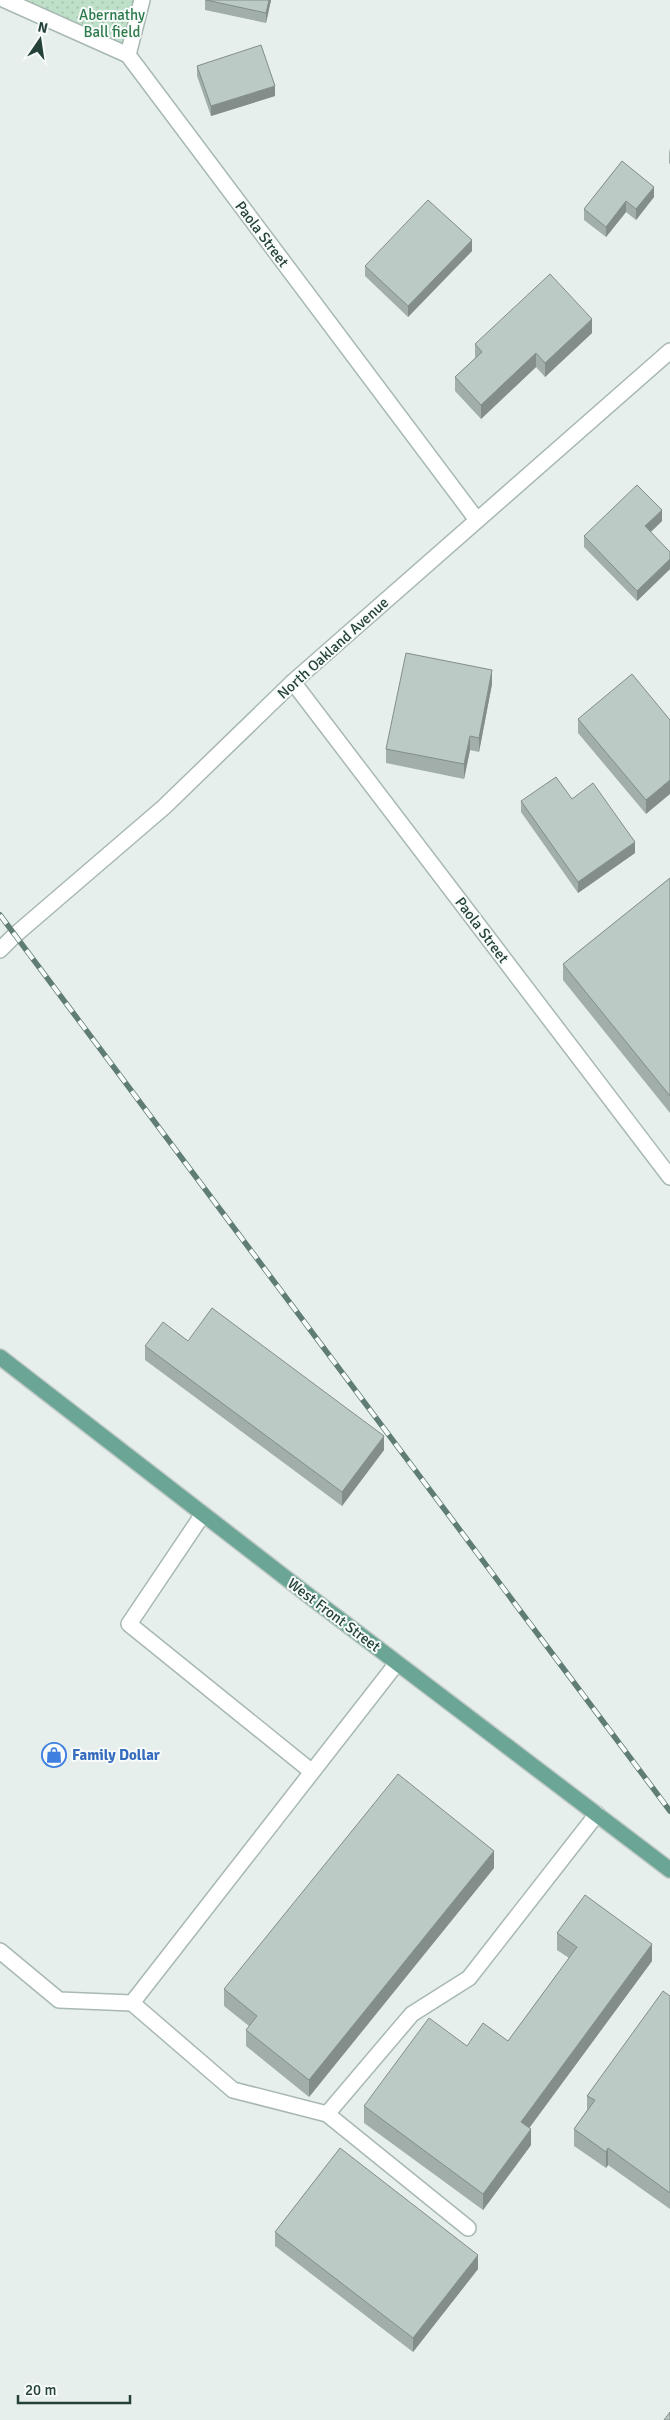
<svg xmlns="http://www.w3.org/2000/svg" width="670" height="2420" font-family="Signika,sans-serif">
<defs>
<pattern id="grass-dots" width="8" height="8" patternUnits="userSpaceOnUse" patternTransform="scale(1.25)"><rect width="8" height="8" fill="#bfe0c8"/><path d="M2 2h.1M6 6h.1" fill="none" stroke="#a4c1ad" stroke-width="1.8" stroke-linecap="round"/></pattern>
</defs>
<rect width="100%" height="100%" fill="#e6efeb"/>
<path fill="url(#grass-dots)" d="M5 0H142L128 55Z"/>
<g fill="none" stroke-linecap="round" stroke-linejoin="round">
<defs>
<g id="minor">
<path d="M5 0 128 55 477 520"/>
<path d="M128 55 142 0"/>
<path d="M293 682 670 1177"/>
<path d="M0 950 15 935 164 807 293 682 670 351"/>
<path d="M203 1514 129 1624 311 1771"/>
<path d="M397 1663 132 2003 233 2090 327 2114 412 2014 469 1978 597 1814"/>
<path d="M0 1951 59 2000 132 2003"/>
<path d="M327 2114 468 2228"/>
</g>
<path id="major" d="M0 1357 313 1599 670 1870"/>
</defs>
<use href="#minor" stroke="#a8b8b2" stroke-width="18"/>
<use href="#major" stroke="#c2cac8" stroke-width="18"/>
<use href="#minor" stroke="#fff" stroke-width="15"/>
<use href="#major" stroke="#6aa596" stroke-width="15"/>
<defs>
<path id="rail" d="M0 915 670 1811"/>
</defs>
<use href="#rail" stroke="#5f7d75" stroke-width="5.5"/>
<use href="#rail" stroke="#f7fbf9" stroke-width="4" stroke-dasharray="11" stroke-linecap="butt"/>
</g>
<g fill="#a1aea9">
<path d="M205 0H271L266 23 205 10Z"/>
<path d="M197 66 275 96 211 116 197 76Z"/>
<path d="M670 148V164L669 163V153Z"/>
<path d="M622 161 654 197 636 220 626 212 606 237 584 220V209Z"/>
<path d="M472 251 408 317 365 276V266Z"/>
<path d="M592 333 545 377 536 367 481 419 455 391V377L475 358V344Z"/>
<path d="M662 521 651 532 670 552V569L637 601 584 547V536Z"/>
<path d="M492 684 479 752 470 750 464 779 386 763V749Z"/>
<path d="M578 719 670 720 646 814 578 733Z"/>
<path d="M572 799 635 853 578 893 521 812V801Z"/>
<path d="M670 878V1113L563 980V964Z"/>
<path d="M188 1341 384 1450 342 1506 145 1360V1346Z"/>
<path d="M494 1868 309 2097 246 2046V2030L249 2026 224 2006V1989Z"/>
<path d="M557 1933 652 1961 530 2127 531 2145 483 2210 364 2123V2106L467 2046 508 2041 569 1958 557 1950Z"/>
<path d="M670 1996V2209L608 2165 606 2168 574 2146V2129L587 2110V2096Z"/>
<path d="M275 2232 478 2269 413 2352 275 2246Z"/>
</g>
<g fill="#838d89">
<path d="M269 0H271L266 23V13Z"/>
<path d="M275 86V96L211 116V106Z"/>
<path d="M654 187V197L636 220V209Z"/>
<path d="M626 201V212L606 237V227Z"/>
<path d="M472 240V251L408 317V306Z"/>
<path d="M592 319V333L545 377V363Z"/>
<path d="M536 353V367L481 419V405Z"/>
<path d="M662 510V521L645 537V526Z"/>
<path d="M670 559V569L637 601V591Z"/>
<path d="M492 670V684L479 752V738Z"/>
<path d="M470 736V750L464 779V764Z"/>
<path d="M670 780V794L646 814V800Z"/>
<path d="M635 842V853L578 893V882Z"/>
<path d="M384 1436V1450L342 1506V1492Z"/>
<path d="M494 1851V1868L309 2097V2080Z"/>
<path d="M652 1944V1961L521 2139V2122Z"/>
<path d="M531 2129V2145L483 2210V2194Z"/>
<path d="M608 2148V2165L606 2168V2152Z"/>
<path d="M478 2255V2269L413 2352V2338Z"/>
</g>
<g fill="#bbcac4" stroke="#838d89">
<path d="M206 0H269L266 13Z"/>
<path d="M261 45 275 86 211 106 197 66Z"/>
<path d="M622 161 654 187 636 209 626 201 606 227 584 209Z"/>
<path d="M428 200 472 240 408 306 365 266Z"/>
<path d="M550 274 592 319 545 363 536 353 481 405 455 377 482 352 475 344Z"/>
<path d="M637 485 662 510 645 526 670 552V559L637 591 584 536Z"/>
<path d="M406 653 492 670 479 738 470 736 464 764 386 749Z"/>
<path d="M632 674 670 720V780L646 800 578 719Z"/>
<path d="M556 777 572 799 593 783 635 842 578 882 521 801Z"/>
<path d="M670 878V1096L563 964Z"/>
<path d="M212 1308 384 1436 342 1492 145 1346 163 1322 188 1341Z"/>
<path d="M398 1774 494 1851 309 2080 246 2030 257 2016 224 1989Z"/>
<path d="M585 1895 652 1944 521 2122 531 2129 483 2194 364 2106 429 2018 467 2046 483 2023 508 2041 577 1947 557 1933Z"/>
<path d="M663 1991 670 1996V2193L608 2148 606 2152 574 2129 595 2100 587 2096Z"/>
<path d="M340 2148 478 2255 413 2338 275 2232Z"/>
<path d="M670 2412V2420H664Z"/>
</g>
<defs>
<symbol id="shop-ring" viewBox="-11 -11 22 22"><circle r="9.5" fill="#f7fbf9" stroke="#3f7fe0" stroke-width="1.5"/><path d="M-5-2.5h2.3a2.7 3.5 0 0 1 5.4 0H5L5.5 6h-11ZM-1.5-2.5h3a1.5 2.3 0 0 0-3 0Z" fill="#3f7fe0"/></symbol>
</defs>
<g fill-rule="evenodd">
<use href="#shop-ring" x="40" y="1741" width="28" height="28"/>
</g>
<g text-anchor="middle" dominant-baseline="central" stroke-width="4" stroke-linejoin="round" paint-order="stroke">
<g font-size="15" fill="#2d7a4b" stroke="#f7fbf9">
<text x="112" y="15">Abernathy<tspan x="112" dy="17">Ball field</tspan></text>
</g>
<g font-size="15" fill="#24423a" stroke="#f7fbf9">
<text transform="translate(262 234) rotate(53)">Paola Street</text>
<text transform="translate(333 648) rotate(-42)">North Oakland Avenue</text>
<text transform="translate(482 930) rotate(53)">Paola Street</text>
<text transform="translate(334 1615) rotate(37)">West Front Street</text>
</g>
<g font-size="15" font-weight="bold" fill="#366cbe" stroke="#f7fbf9" text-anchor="start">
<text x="72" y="1755">Family Dollar</text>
</g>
</g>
<g transform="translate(40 40) rotate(13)" stroke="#f7fbf9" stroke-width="4" paint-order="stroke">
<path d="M0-4L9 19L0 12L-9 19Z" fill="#24423a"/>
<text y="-8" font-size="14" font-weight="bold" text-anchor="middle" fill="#24423a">N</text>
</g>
<path d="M18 2395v8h112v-8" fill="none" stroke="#24423a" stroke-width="2.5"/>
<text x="25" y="2395" font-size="15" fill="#24423a" stroke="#f7fbf9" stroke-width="4" paint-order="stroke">20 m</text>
</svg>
